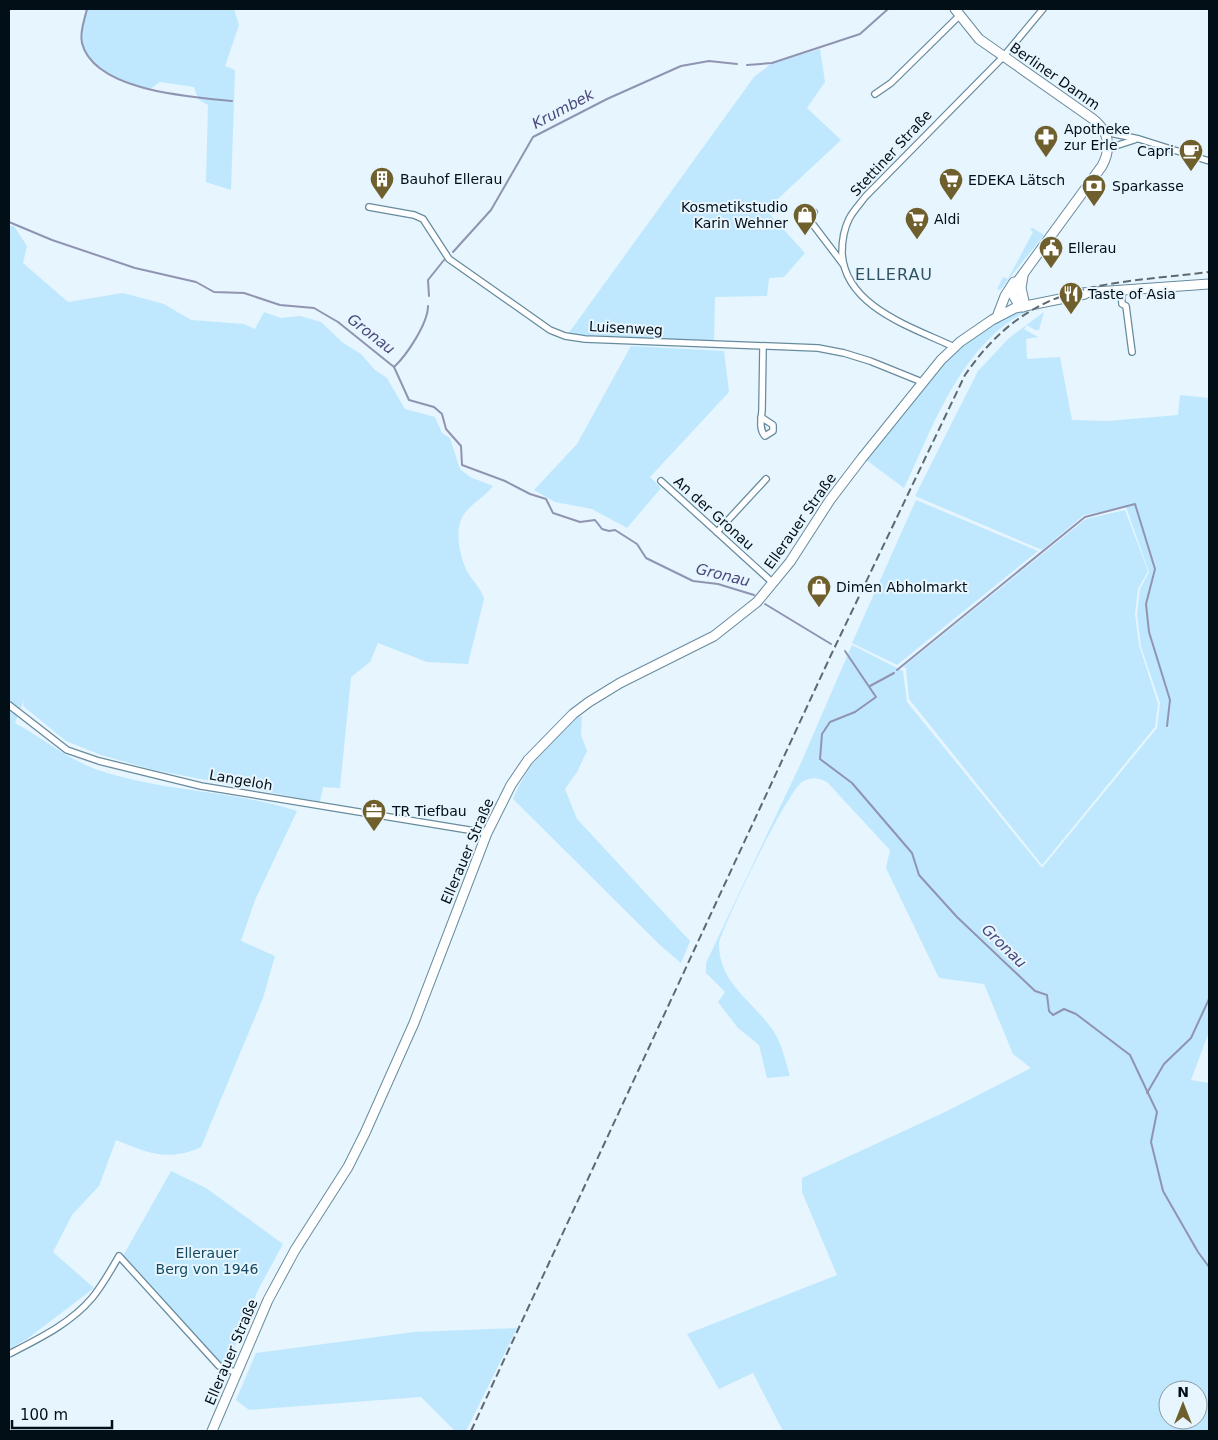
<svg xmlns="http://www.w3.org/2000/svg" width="1218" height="1440" font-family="'DejaVu Sans',sans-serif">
<rect width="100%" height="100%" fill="#e6f5fe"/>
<g fill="#bfe8fe" fill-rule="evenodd">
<path d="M87 9H234L239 25 225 66 235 70 231 190 206 182 208 105 198 99 194 87 160 82 149 90C127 81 81 69 81 39 81 30 85 18 87 9Z"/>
<path d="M820 49 825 82 807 108 841 140 766 210 805 253 784 277 769 278 767 296 715 297 714 342 568 334 754 77 771 64Z"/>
<path d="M9 226H14L27 246 23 263 68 302 123 293 164 304 191 320 244 324 255 329 264 312 281 318 300 316 321 322 342 342 361 354 375 370 387 378 405 409 435 417 442 433 450 438 460 469 470 477 493 486C484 498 470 504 463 516 454 530 460 556 466 569 471 580 481 587 484 599L468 664 427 662 378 643 370 662 351 677 340 788 323 787 320 802 154 770 101 755 66 741 23 706 24 700 15 723C43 738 67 759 98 770 162 792 233 790 297 811L255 900 241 941 275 956 263 998 201 1147C168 1162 148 1153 116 1140L99 1186 72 1215 53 1252 94 1288 27 1339 9 1349Z"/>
<path d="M1033 228 1044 235 1000 290 997 289 1003 277 1008 279 1033 232 1030 229Z"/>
<path d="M1033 308C1024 313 1014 318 1006 324 954 364 931 431 904 488L865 459C910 403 958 327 1033 308Z"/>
<path d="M1044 312 1039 330H1035L1027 325 1024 329 1038 337 1026 339 1027 359 1060 357 1072 420 1107 421 1178 415 1180 395 1209 398V1032L1191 1080 1209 1083V1431H783L753 1373 719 1389 687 1334 837 1275 802 1192V1178L945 1112 1031 1068 1013 1054 984 984 939 978 886 868 890 850 827 782C819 778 811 776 802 782 785 795 727 918 719 942 718 983 752 1000 772 1029 782 1043 785 1060 790 1076L767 1078 759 1045 738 1028 718 1002 725 992 706 973V963L800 765 852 645 903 671 907 702 1042 868 1157 728 1160 703 1141 647 1137 614 1140 589 1149 572 1126 507 1084 515 1042 550 915 496 978 371 1009 338ZM1168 1390H1198V1420H1168Z"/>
<path d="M631 346 724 351 729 392 650 477 661 488 627 528 592 509 555 502 534 490 577 444Z"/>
<path d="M916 500 1038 551 897 665 852 643Z"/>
<path d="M1125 510 1148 571 1138 589 1135 614 1139 645 1158 704 1155 727 1042 865 909 699 906 668 903 667 1086 519Z"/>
<path d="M582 716 581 735 587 751 577 772 565 789 577 819 690 941 681 963 660 945 513 799C524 772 553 726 582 716Z"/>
<path d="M171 1171 206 1188 283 1244 258 1290 227 1365 219 1361 123 1256Z"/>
<path d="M517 1328 466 1431H455L421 1397 249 1410 236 1400 256 1353 414 1332Z"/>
</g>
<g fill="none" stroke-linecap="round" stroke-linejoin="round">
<g stroke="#9094b1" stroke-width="2">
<path d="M87 9C85 18 79 33 82 43 94 91 191 97 232 101"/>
<path d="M747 65 772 63 860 34 888 9"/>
<path d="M9 222 52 240 135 268 196 282 214 292 244 293 280 305 314 308 338 322 394 367 409 400 434 407 442 414 446 429 461 446 462 465 505 481 530 494 546 499 553 513 580 522 595 520 602 529 609 531 615 530 637 544 646 558 693 581 718 584 754 595"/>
<path d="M453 252 491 210 533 137 607 99 681 66 709 61 737 64"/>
<path d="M429 296 428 280 444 260"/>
<path d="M394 367C407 355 428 323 428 306"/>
<path d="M765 604 831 644"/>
<path d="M845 651 876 697 855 712 830 722 822 734 820 759 852 783 912 853 919 875 957 917 1035 991 1047 995 1049 1011 1053 1015 1064 1009 1076 1014 1130 1055 1157 1112 1151 1142 1163 1191 1198 1252 1209 1267"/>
<path d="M897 670 1085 517 1135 504 1155 569 1146 604 1149 632 1170 700 1167 726"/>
<path d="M870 686 894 673"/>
<path d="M1147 1093 1164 1064 1191 1038 1209 999"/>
</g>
<defs>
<g id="minor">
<path d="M875 94 891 83 959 16"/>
<path d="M1105 132 1139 139 1209 161"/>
<path d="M1109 148 1134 140"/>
<path d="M369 207 414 215 423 219 449 259 550 330 565 336 585 339 818 348 844 353 870 361 922 382"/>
<path d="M814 212 808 218 843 264"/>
<path d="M1121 291 1122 304 1126 306 1132 352"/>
<path d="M954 347C912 327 845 307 842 253 842 241 844 229 849 219 853 211 860 204 865 197L1003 57 1043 9"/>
<path d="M761 417 773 425V431L765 436C759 430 761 419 762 411L763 348"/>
<path d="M661 481 773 583"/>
<path d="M717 532 766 479"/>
<path d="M9 705 67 750 99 761 201 786 487 833"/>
<path d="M9 1354C38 1339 70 1324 92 1298 102 1286 111 1270 119 1256L219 1366 237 1373"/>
</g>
<g id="secondary">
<path d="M955 9 979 39 1093 119C1109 132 1112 147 1102 166L1015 285 1013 295 1019 305 1023 307"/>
<path d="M1023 276 1021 288 1024 301"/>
<path d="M1081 293 1209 284"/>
<path d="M997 317 1005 296 1014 282"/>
<path d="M212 1431 268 1300 295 1250 348 1167 365 1133 414 1023 487 833 511 785 528 760 573 714 589 702 620 683 714 636 757 602 790 562 830 500 862 458 941 360 960 342 992 320 1015 308 1085 294"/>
</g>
</defs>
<use href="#minor" stroke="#678b9e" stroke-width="8"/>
<use href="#secondary" stroke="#678b9e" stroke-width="11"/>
<use href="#minor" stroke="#fff" stroke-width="5.5"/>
<use href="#secondary" stroke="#fff" stroke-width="9"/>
<path stroke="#5d6a72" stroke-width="2" stroke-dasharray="8 4" stroke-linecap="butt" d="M471 1431 831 655 965 375C1031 279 1106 285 1209 272"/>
</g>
<defs>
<symbol id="pharmacy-pin" viewBox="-11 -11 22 30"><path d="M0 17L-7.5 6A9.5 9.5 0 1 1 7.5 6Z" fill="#6f5f2d" stroke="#e6f5fe"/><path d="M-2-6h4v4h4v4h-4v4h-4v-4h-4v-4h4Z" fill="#fff"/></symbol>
<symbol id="cafe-pin" viewBox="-11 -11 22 30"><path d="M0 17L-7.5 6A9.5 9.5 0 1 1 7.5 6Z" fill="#6f5f2d" stroke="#e6f5fe"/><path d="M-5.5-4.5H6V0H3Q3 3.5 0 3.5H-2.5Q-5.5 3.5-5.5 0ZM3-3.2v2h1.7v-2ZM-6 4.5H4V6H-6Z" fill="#fff"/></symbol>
<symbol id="building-pin" viewBox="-11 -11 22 30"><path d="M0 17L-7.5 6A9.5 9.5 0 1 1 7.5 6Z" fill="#6f5f2d" stroke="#e6f5fe"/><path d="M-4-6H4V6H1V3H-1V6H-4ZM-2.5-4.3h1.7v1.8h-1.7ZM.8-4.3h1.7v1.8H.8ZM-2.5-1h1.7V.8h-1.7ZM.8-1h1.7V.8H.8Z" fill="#fff"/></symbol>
<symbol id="supermarket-pin" viewBox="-11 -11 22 30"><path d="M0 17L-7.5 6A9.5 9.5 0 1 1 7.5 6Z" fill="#6f5f2d" stroke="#e6f5fe"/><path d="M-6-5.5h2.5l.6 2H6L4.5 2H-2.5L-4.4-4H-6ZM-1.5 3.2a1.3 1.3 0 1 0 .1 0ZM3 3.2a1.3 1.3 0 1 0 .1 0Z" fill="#fff"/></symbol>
<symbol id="bank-pin" viewBox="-11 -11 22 30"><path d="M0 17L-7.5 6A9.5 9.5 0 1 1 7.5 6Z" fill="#6f5f2d" stroke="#e6f5fe"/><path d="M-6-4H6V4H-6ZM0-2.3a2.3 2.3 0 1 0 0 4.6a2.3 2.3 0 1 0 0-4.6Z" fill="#fff"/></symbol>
<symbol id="shop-pin" viewBox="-11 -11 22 30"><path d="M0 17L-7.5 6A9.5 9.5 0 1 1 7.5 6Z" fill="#6f5f2d" stroke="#e6f5fe"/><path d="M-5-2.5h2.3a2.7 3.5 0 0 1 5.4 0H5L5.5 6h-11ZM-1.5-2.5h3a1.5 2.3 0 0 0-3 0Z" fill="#fff"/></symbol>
<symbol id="civic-pin" viewBox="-11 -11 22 30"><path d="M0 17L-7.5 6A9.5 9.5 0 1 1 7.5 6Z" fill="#6f5f2d" stroke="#e6f5fe"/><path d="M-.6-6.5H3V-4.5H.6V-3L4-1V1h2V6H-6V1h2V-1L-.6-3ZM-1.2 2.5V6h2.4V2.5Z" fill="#fff"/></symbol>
<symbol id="restaurant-pin" viewBox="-11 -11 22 30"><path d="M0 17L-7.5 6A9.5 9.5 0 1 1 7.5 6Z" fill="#6f5f2d" stroke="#e6f5fe"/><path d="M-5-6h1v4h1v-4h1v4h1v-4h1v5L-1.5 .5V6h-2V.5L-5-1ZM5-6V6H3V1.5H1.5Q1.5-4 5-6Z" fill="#fff"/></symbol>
<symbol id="office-pin" viewBox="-11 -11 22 30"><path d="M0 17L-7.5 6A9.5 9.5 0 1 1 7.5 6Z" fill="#6f5f2d" stroke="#e6f5fe"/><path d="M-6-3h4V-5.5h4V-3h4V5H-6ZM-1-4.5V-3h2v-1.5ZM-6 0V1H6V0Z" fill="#fff"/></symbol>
</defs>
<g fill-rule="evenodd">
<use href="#pharmacy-pin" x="1032" y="123" width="28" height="38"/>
<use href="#cafe-pin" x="1177" y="137" width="28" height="38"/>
<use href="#building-pin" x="368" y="165" width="28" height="38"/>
<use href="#supermarket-pin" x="937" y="166" width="28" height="38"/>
<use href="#bank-pin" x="1080" y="172" width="28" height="38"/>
<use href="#shop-pin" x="791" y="201" width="28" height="38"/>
<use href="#supermarket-pin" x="903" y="205" width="28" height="38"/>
<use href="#civic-pin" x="1037" y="234" width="28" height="38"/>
<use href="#restaurant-pin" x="1057" y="280" width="28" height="38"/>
<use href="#shop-pin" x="805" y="573" width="28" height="38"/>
<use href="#office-pin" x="360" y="797" width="28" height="38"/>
</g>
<g text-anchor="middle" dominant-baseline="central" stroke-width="4" stroke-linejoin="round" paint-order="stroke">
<g font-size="14" fill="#030f16" stroke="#e6f5fe">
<text transform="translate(1055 76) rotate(35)">Berliner Damm</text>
<text transform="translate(891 153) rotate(-47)">Stettiner Straße</text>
<text transform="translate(626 328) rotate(3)">Luisenweg</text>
<text transform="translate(714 513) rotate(42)">An der Gronau</text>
<text transform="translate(800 521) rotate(-55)">Ellerauer Straße</text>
<text transform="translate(241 780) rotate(10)">Langeloh</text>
<text transform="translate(467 851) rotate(-67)">Ellerauer Straße</text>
<text transform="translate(231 1352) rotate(-67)">Ellerauer Straße</text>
</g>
<g font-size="14" fill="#030f16" stroke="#e6f5fe" text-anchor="start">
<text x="1064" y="129">Apotheke<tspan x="1064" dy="16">zur Erle</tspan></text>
<text x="1174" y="151" text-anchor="end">Capri</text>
<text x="400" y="179">Bauhof Ellerau</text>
<text x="968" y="180">EDEKA Lätsch</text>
<text x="1112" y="186">Sparkasse</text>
<text x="788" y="207" text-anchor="end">Kosmetikstudio<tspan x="788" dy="16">Karin Wehner</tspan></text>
<text x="934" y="219">Aldi</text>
<text x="1068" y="248">Ellerau</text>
<text x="1088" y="294">Taste of Asia</text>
<text x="836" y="587">Dimen Abholmarkt</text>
<text x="392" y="811">TR Tiefbau</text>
</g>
<g font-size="14" fill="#134a61" stroke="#e6f5fe">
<text x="207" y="1253">Ellerauer<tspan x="207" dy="16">Berg von 1946</tspan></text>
</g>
<g font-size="15" font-style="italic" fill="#4c487c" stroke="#e6f5fe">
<text transform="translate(563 109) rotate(-28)">Krumbek</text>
<text transform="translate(371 334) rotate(38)">Gronau</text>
<text transform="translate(723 575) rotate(14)">Gronau</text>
<text transform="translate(1004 946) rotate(44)">Gronau</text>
</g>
<g font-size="16" letter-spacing="1" fill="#305364" stroke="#e6f5fe">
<text x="894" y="274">ELLERAU</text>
</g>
</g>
<rect width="1218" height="1440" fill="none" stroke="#030f16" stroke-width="20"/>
<g transform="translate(1183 1405)"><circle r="24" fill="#e6f5fe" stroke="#8b99a1"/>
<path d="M0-4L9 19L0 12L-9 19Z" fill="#6f5f2d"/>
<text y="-8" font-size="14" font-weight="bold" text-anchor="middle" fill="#030f16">N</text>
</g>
<path d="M12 1420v8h100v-8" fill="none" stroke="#030f16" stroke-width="2.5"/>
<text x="20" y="1420" font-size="15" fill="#030f16" stroke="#e6f5fe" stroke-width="4" paint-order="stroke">100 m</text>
</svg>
